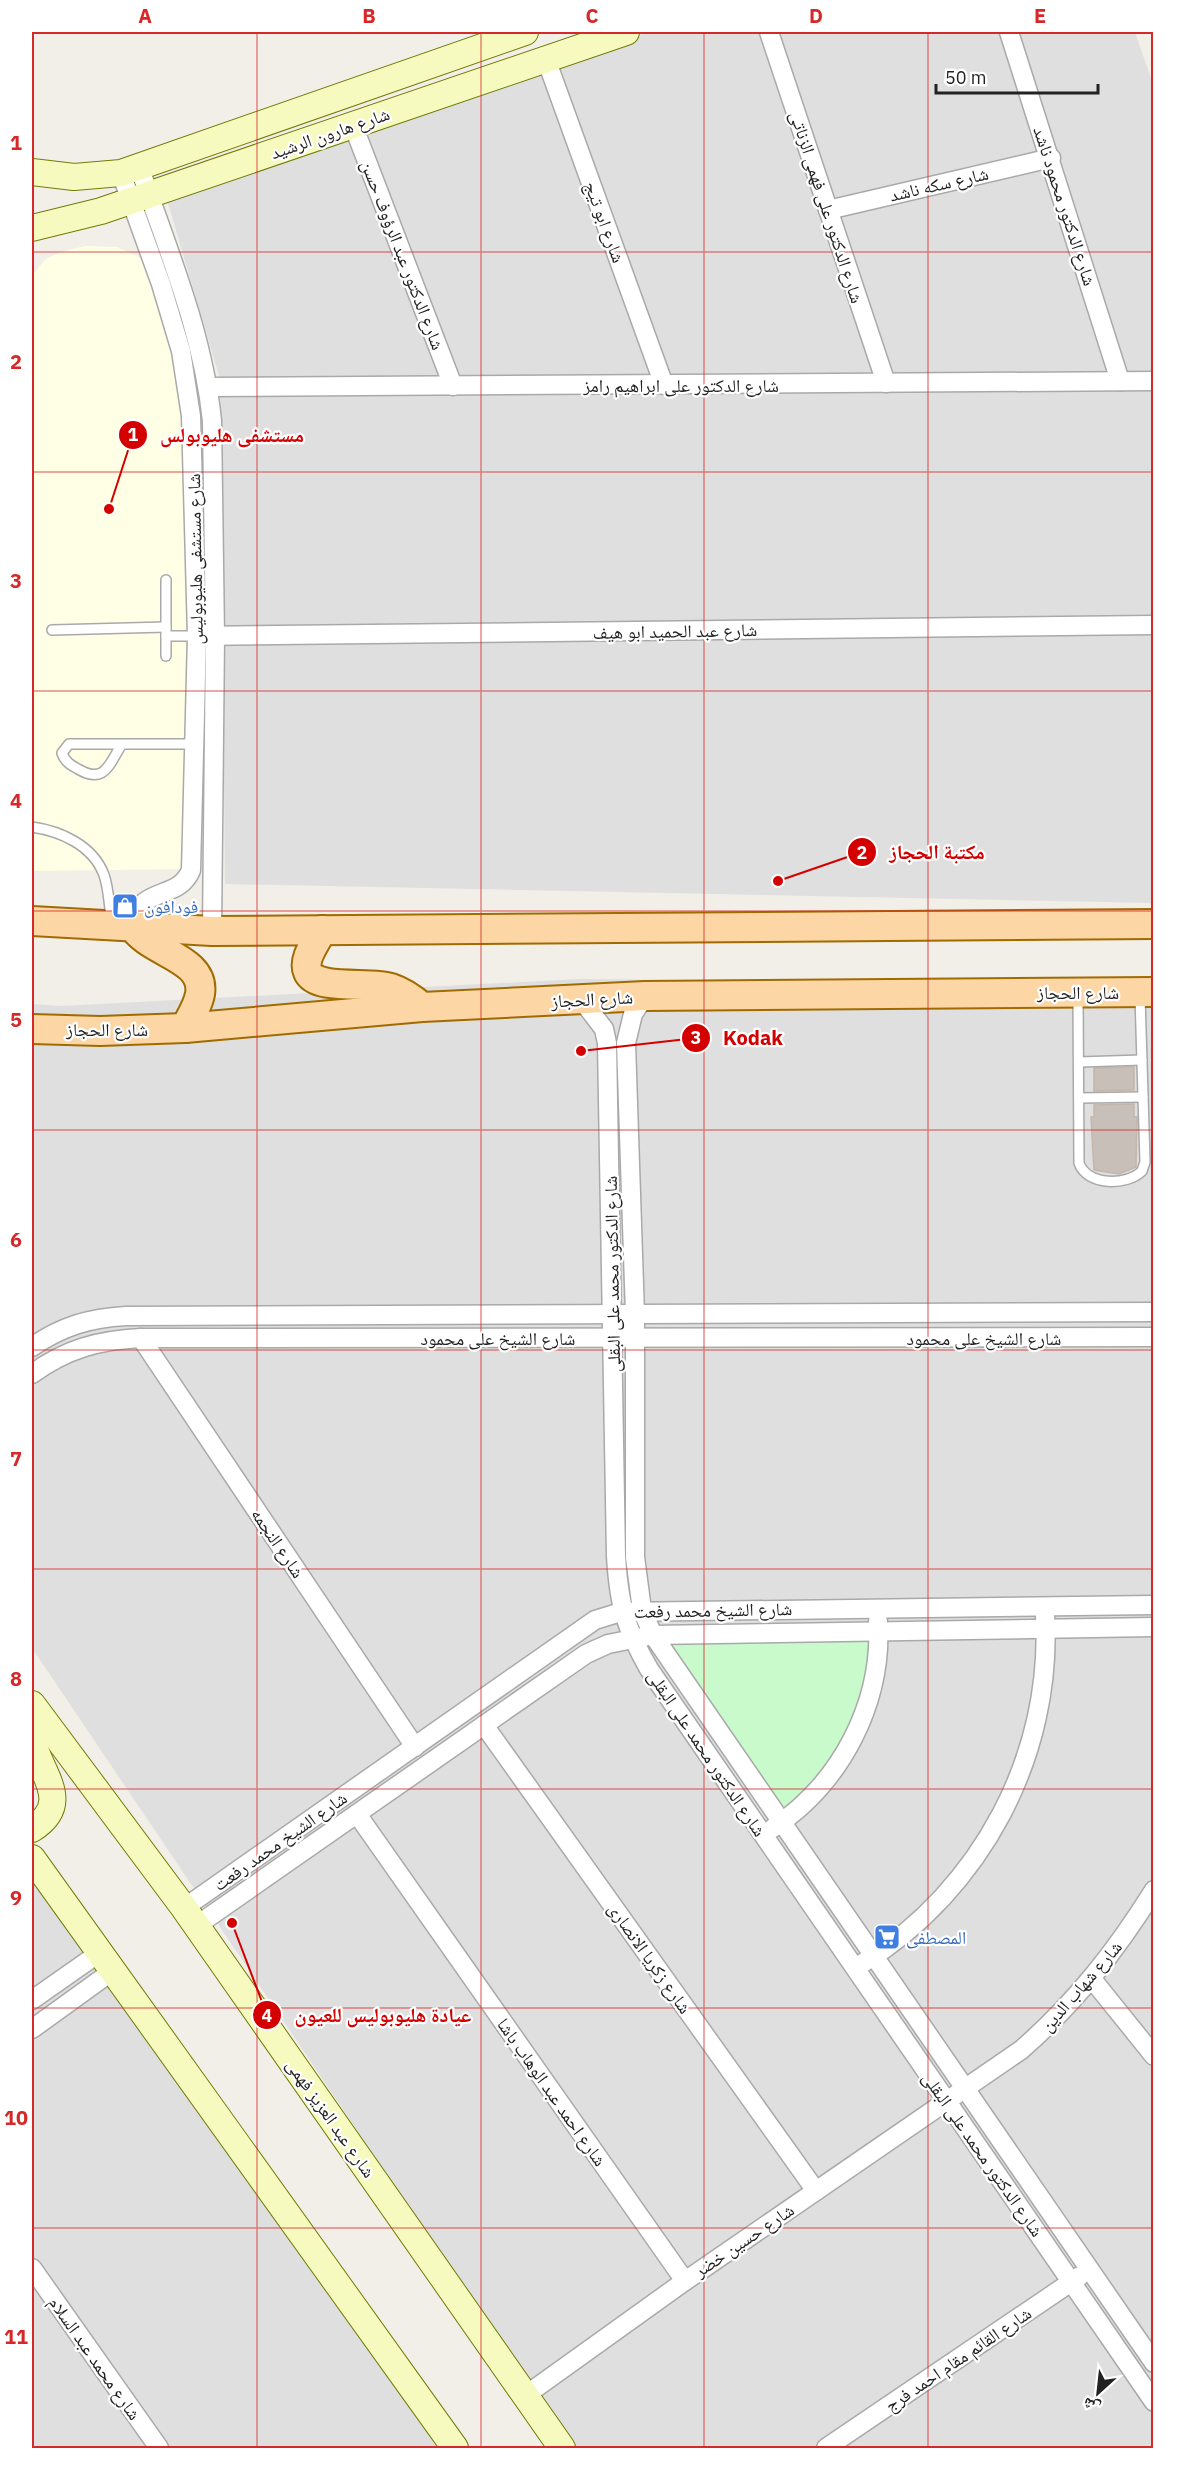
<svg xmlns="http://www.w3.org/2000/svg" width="1185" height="2480" font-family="'IBM Plex Sans','Noto Naskh Arabic',sans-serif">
<rect width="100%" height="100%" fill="#f2efe9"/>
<g fill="#e0dfdf">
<path d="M649 32H1135L1154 87 1153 903 225 884 220 379 164 190Z"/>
<path d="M579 979 1153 984V2448H571L32 1648V1004L61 1006Z"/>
<path d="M32 1850 157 2033 437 2448H32Z"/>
</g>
<path fill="#ffffe5" d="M85 246 117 247 139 257 150 271 170 325 186 410V869L32 871V275L46 259 61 252Z"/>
<path fill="#c8facc" d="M878 1631 860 1724 782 1822 653 1635Z"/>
<g fill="#c7bfb8" stroke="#c4b6ab" stroke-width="1.5">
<path d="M1134 1067V1090L1094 1091V1068Z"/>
<path d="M1134 1104V1117H1137L1136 1167 1119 1174 1094 1170 1091 1117H1094V1105Z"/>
</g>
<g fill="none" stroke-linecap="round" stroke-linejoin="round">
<defs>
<g id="lane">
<path d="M52 630 166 627"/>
<path d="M166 636H197"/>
<path d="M166 656V580"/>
<path d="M122 744C109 764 105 785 78 769 71 765 65 762 62 753L69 744C111 744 152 744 194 744"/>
<path d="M32 827C60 831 93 845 104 875 109 889 109 907 112 922"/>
<path d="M1078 997 1079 1163C1087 1186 1127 1186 1142 1171L1145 1162 1140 996"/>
<path d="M1079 1062 1142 1060"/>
<path d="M1079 1098 1143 1097"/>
</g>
<g id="street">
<path d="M769 32 886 383"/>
<path d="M1009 32 1120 381"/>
<path d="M546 59 664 385"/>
<path d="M353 125 453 386"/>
<path d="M139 166C168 251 203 332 212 421L215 636 212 931"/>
<path d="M121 173 161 284 181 351 191 416 197 636 191 870C178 902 140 884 132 925"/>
<path d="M828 210 1051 158"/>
<path d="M209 387 1154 381"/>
<path d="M197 636 1154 625"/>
<path d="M645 996 633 1014 626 1043 635 1315V1557L642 1610 653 1635 1154 2363"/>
<path d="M581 999 604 1029 607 1043 616 1556C619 1605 625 1627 649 1669L1154 2402"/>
<path d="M141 1338 415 1747"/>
<path d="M32 1347C62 1326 90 1318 126 1316L1154 1312"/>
<path d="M32 1374C66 1349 99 1340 141 1338L1154 1337"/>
<path d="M484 1725 816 2191"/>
<path d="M357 1814 685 2281"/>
<path d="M773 1828C841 1783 883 1703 878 1621"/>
<path d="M184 1908 595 1620 621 1612 1154 1605"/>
<path d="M196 1926 586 1654 608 1644 653 1635 1154 1627"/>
<path d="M863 1963C981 1890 1053 1755 1045 1616"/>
<path d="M1092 1979 1154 2056"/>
<path d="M32 2000 99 1953"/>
<path d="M32 2029 111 1972"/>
<path d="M32 2268 159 2448"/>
<path d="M526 2395 685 2281 1021 2050C1075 2003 1116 1951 1154 1890"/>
<path d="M826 2448 1080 2276"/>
</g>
<g id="secondary">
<path d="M32 172 74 177 121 173 525 32"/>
<path d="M32 228 101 211 626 32"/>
<path d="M32 1704 184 1908 562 2448"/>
<path d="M32 1731C32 1768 78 1800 32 1829"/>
<path d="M32 1858 455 2448"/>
</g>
<g id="primary">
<path d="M32 921 212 931 1154 924"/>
<path d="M132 925C147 953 206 957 200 994 198 1006 190 1018 185 1028"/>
<path d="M322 930C317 941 302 959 308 972 316 991 372 981 391 988 403 992 413 999 422 1007"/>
<path d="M32 1029 100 1031 185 1028 422 1007 645 996 1154 992"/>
</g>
</defs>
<use href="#lane" stroke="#a9a9a9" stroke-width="12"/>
<use href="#street" stroke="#a9a9a9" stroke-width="21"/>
<use href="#secondary" stroke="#707d05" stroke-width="28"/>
<use href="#primary" stroke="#a06b00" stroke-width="32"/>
<use href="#lane" stroke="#fff" stroke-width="9"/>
<use href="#street" stroke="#fff" stroke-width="18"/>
<use href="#secondary" stroke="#f7fabf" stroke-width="26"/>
<use href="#primary" stroke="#fcd6a4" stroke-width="28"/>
</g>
<path fill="none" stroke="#d62828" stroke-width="1.5" stroke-opacity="0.55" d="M257 32V2448M481 32V2448M704 32V2448M928 32V2448M32 252H1154M32 472H1154M32 691H1154M32 911H1154M32 1130H1154M32 1350H1154M32 1569H1154M32 1789H1154M32 2008H1154M32 2228H1154"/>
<defs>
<symbol id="shop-square" viewBox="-11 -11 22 22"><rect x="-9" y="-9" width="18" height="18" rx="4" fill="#3f7fe0" stroke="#fff"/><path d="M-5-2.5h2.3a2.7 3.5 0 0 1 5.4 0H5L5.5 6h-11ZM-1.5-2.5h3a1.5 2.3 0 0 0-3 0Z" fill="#fff"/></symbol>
<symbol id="supermarket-square" viewBox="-11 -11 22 22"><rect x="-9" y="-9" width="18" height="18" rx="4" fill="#3f7fe0" stroke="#fff"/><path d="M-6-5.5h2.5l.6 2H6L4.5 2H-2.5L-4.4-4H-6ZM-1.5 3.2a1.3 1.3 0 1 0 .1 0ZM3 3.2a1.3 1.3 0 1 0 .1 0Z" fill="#fff"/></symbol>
</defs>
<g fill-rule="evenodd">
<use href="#shop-square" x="110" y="891" width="30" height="30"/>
<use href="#supermarket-square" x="872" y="1922" width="30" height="30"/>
</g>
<g text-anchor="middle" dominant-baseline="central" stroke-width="4.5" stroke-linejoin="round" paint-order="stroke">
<g font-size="18" fill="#222" stroke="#fff">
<text transform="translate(330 133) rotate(-19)">شارع هارون الرشيد</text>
<text transform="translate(939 184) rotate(-13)">شارع سكه ناشد</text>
<text transform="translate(1065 206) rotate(72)">شارع الدكتور محمود ناشد</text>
<text transform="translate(827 207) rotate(72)">شارع الدكتور على فهمى الزناتى</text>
<text transform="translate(605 222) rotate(70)">شارع ابو تيج</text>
<text transform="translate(403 255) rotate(69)">شارع الدكتور عبد الرؤوف حسن</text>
<text x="681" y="385">شارع الدكتور على ابراهيم رامز</text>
<text transform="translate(195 559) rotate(-91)">شارع مستشفى هليوبوليس</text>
<text transform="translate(675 631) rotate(-1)">شارع عبد الحميد ابو هيف</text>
<text x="1078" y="992">شارع الحجاز</text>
<text transform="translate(592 999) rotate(-3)">شارع الحجاز</text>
<text x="107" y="1029">شارع الحجاز</text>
<text transform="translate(612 1274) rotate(-91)">شارع الدكتور محمد على البقلى</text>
<text x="498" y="1338">شارع الشيخ على محمود</text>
<text x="984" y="1338">شارع الشيخ على محمود</text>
<text transform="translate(278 1543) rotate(56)">شارع النجمه</text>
<text transform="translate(713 1610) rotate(-1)">شارع الشيخ محمد رفعت</text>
<text transform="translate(707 1753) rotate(56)">شارع الدكتور محمد على البقلى</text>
<text transform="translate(280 1841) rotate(-35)">شارع الشيخ محمد رفعت</text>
<text transform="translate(650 1958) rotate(55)">شارع زكريا الانصارى</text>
<text transform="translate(1081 1986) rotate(-49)">شارع شهاب الدين</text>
<text transform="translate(552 2092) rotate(55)">شارع احمد عبد الوهاب باشا</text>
<text transform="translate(331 2118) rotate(55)">شارع عبد العزيز فهمى</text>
<text transform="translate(983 2154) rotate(55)">شارع الدكتور محمد على البقلى</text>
<text transform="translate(744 2240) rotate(-34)">شارع حسين خضر</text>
<text transform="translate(95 2358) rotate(55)">شارع محمد عبد السلام</text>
<text transform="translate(958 2359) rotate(-34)">شارع القائم مقام احمد فرج</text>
</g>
<g font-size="18" fill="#366cbe" stroke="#fff" text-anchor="start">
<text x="144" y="906">فودافون</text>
<text x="906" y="1937">المصطفى</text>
</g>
</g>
<path fill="none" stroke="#d40000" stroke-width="2" d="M109 509L133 435M778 881L862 852M581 1051L696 1038M232 1923L267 2015"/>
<g fill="#d40000" stroke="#fff" stroke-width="2">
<circle cx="109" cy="509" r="6"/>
<circle cx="778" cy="881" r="6"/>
<circle cx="581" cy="1051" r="6"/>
<circle cx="232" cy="1923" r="6"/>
<circle cx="133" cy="435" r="15"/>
<circle cx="862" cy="852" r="15"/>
<circle cx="696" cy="1038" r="15"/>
<circle cx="267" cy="2015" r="15"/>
</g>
<g font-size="18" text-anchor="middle" font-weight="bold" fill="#fff">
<text x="133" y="441">1</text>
<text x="862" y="859">2</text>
<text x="696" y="1044">3</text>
<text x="267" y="2022">4</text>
</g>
<g font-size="20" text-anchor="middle" font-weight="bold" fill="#d40000" stroke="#fff" stroke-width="4.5" stroke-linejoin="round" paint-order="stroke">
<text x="232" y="442">مستشفى هليوبولس</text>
<text x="937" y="859">مكتبة الحجاز</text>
<text x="753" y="1045">Kodak</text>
<text x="383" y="2022">عيادة هليوبوليس للعيون</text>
</g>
<rect width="1185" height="2480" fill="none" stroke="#ffffff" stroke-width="66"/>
<g transform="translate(1098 2393) rotate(207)" stroke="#ffffff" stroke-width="4.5" paint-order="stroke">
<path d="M0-4.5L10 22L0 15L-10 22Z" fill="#222222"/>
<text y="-9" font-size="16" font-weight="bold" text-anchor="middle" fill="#222222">ش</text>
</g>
<path d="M936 84v9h162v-9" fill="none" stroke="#222222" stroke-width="3"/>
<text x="945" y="84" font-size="18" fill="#222222" stroke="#ffffff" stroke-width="4.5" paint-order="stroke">50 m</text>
<rect x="33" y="33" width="1119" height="2414" fill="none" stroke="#d62828" stroke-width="2"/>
<g font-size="20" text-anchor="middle" font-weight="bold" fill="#d62828">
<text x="145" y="23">A</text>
<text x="369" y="23">B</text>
<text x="592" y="23">C</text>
<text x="816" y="23">D</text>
<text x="1040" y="23">E</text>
<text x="16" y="150">1</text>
<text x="16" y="369">2</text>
<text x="16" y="588">3</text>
<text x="16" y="808">4</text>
<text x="16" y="1027">5</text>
<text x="16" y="1247">6</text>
<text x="16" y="1466">7</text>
<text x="16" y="1686">8</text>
<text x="16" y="1905">9</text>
<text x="16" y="2125">10</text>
<text x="16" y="2344">11</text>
</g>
</svg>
